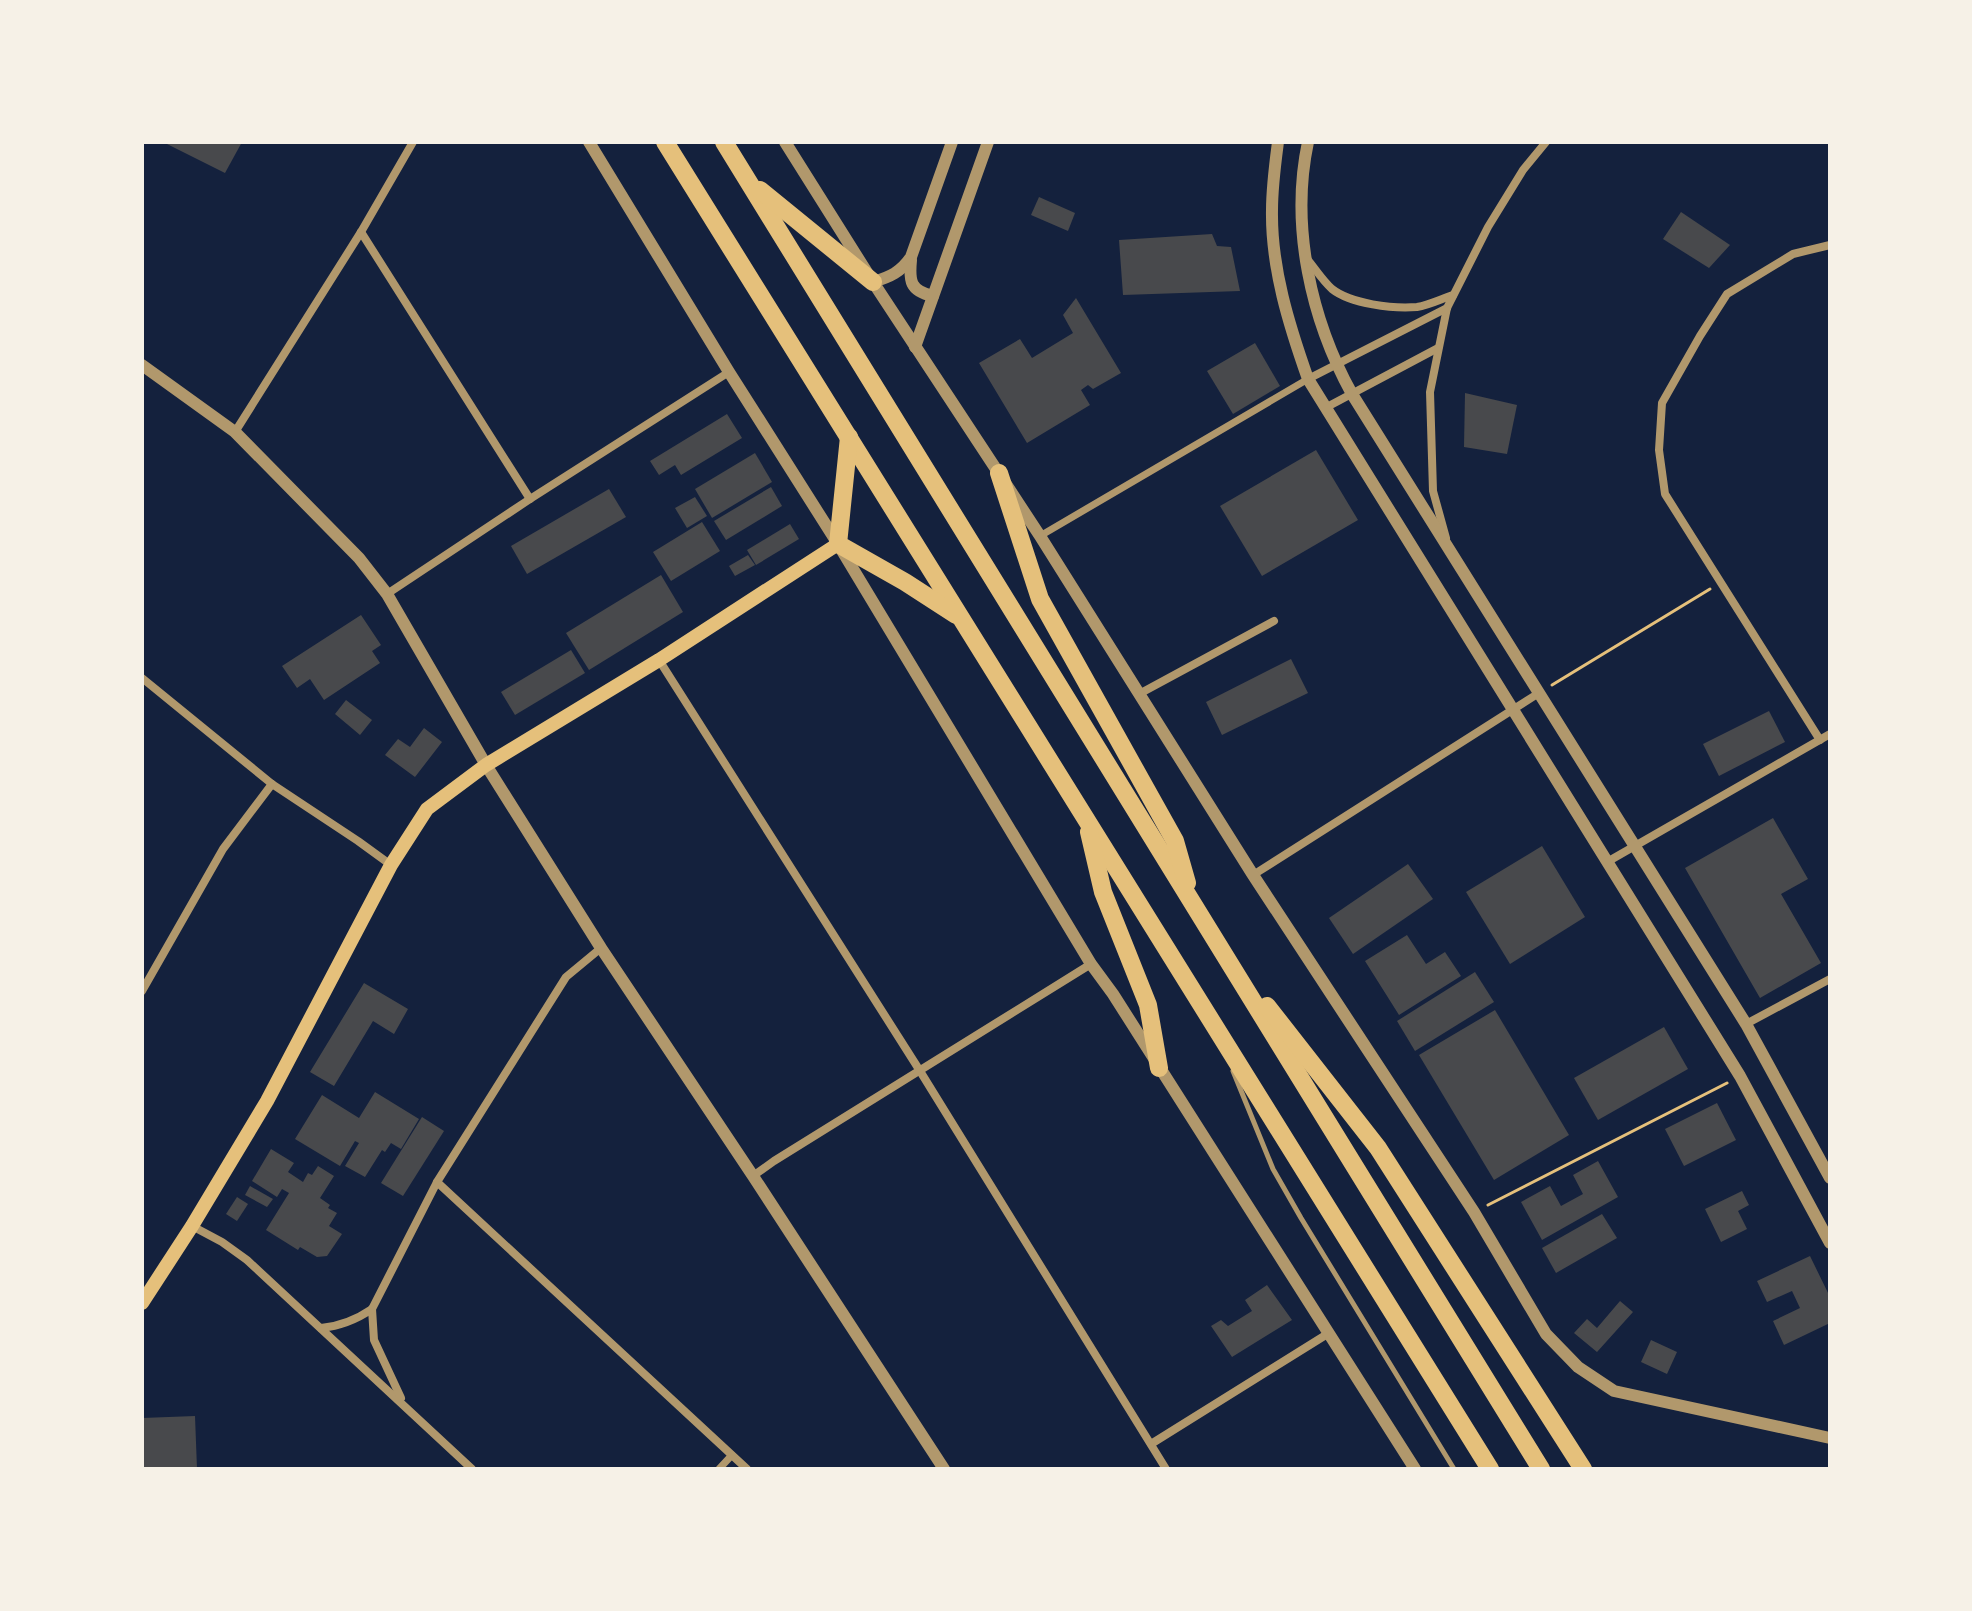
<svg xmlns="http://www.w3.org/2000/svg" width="1972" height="1611" font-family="'Roboto Condensed',sans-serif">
<rect width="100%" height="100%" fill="#14213d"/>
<g fill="#48494c">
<path d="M163 142H242L225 173Z"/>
<path d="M1039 197 1075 213 1068 231 1031 215Z"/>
<path d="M1681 212 1730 245 1709 268 1663 239Z"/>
<path d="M1212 234 1217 246 1231 247 1240 291 1123 295 1119 240Z"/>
<path d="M1076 298 1121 373 1093 389 1088 385 1081 390 1090 405 1027 443 979 363 1020 339 1032 358 1073 333 1063 315Z"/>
<path d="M1255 343 1280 386 1233 414 1207 371Z"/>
<path d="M1465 393 1517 405 1507 454 1464 447Z"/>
<path d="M727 414 742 438 681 475 675 465 659 475 650 461Z"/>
<path d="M1316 450 1358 520 1262 576 1220 506Z"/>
<path d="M755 453 772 482 712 518 695 489Z"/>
<path d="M771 487 782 506 726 540 714 521Z"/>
<path d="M609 489 626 517 527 574 511 546Z"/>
<path d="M695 497 707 516 687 528 675 508Z"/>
<path d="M702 522 720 551 671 581 653 552Z"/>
<path d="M790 524 799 539 756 565 747 550Z"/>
<path d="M748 555 755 565 735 576 729 566Z"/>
<path d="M661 575 683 612 589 670 566 633Z"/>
<path d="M361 615 381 645 372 651 380 663 324 700 310 679 297 688 282 666Z"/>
<path d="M571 650 585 673 515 715 501 692Z"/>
<path d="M1291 659 1308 693 1222 735 1206 702Z"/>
<path d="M346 700 372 720 360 735 335 714Z"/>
<path d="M1769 711 1785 742 1719 776 1703 744Z"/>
<path d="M424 728 442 742 415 777 385 755 398 739 410 747Z"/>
<path d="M1773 818 1808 879 1781 894 1821 963 1760 998 1685 868Z"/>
<path d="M1542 846 1585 917 1510 964 1466 892Z"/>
<path d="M1408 864 1433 899 1353 954 1329 918Z"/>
<path d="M1407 935 1426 964 1445 952 1461 976 1399 1015 1365 961Z"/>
<path d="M1475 972 1494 1002 1415 1051 1397 1021Z"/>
<path d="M364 983 408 1009 394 1034 373 1021 334 1086 310 1072Z"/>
<path d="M1495 1010 1569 1135 1494 1180 1419 1055Z"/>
<path d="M1664 1027 1688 1069 1598 1120 1574 1078Z"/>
<path d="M375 1092 419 1119 401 1149 391 1143 385 1152 382 1150 365 1177 345 1166 359 1143 355 1141 340 1166 295 1139 322 1095 359 1118Z"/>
<path d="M1717 1103 1736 1140 1684 1166 1665 1129Z"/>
<path d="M422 1117 444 1131 403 1196 381 1183Z"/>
<path d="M271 1149 294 1163 288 1172 303 1182 308 1173 312 1175 318 1166 334 1176 320 1198 330 1205 328 1208 337 1213 329 1226 342 1234 327 1256 317 1257 300 1247 298 1250 266 1230 289 1193 282 1189 277 1197 252 1181Z"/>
<path d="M1598 1161 1618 1197 1542 1240 1521 1202 1550 1186 1561 1206 1583 1194 1573 1175Z"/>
<path d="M250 1186 273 1199 267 1207 245 1195Z"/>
<path d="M1742 1191 1749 1205 1738 1211 1747 1229 1721 1242 1705 1209Z"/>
<path d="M237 1197 248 1204 237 1221 226 1214Z"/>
<path d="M1602 1214 1617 1238 1556 1273 1542 1248Z"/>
<path d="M1810 1256 1830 1297V1323L1784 1345 1773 1321 1800 1308 1792 1291 1767 1302 1757 1281Z"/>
<path d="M1267 1285 1292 1320 1232 1357 1211 1326 1221 1320 1228 1326 1252 1311 1245 1300Z"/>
<path d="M1620 1301 1633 1312 1597 1352 1574 1333 1587 1319 1597 1328Z"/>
<path d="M1651 1340 1677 1352 1667 1374 1641 1362Z"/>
<path d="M195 1416 197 1469H142V1418Z"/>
</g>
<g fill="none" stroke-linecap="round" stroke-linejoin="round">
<g stroke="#e5c07b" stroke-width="3">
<path d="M1552 685 1710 589"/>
<path d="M1488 1205 1727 1083"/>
</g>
<path stroke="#b1986c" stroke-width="5" d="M1233 1071 1273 1169 1301 1218 1454 1469"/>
<g stroke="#b1986c" stroke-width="7">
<path d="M1040 536 1308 379"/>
<path d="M719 1469 732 1455"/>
</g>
<g stroke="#b1986c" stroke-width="8">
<path d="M361 232 530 499"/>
<path d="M1308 260C1316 270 1323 281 1332 289 1351 304 1393 309 1417 307 1429 305 1441 299 1453 295"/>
<path d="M1308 379 1447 308"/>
<path d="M1325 408 1438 348"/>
<path d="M235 432 361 232 413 142"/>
<path d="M1446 538 1433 491 1430 392 1447 308 1488 227 1523 170 1546 142"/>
<path d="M387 594 530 499 729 372"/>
<path d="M659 660 920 1071 1166 1469"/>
<path d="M142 678 272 784 358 841 391 865"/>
<path d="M1139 694 1274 621"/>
<path d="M1820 740 1665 494 1659 450 1662 403 1700 336 1727 294 1793 254 1830 245"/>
<path d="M1607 862 1830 734"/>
<path d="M1253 875 1539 693"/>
<path d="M142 991 223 849 272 784"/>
<path d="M1746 1024 1830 979"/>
<path d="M753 1176 774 1161 1091 964"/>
<path d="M437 1182 747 1469"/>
<path d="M192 1226 222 1242 247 1260 472 1469"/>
<path d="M372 1309 374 1340 401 1398"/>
<path d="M321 1328C341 1326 356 1320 372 1309L437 1182 566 977 601 948"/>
<path d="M1151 1444 1329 1333"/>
</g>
<g stroke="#b1986c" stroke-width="12">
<path d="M589 142 729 372 838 544 1091 964 1113 994 1415 1469"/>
<path d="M785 142 873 282 1040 536 1253 875 1474 1212 1546 1334 1578 1367 1614 1391 1830 1438"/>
<path d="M1278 142C1275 165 1272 187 1272 210 1271 268 1289 325 1308 379L1740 1076 1830 1243"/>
<path d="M1308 142C1290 226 1311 320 1352 394L1746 1024 1830 1178"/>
<path d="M911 260C909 281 910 291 933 296"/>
<path d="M873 282C890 277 901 272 911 257L952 142"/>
<path d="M915 347 988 142"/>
<path d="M142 365 235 432 359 558 387 594 486 765 601 948 753 1176 944 1469"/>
</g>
<path stroke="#e5c07b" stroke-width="14" d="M142 1303 192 1226 267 1101 391 865 427 809 486 765 659 660 838 544"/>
<g stroke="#e5c07b" stroke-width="18">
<path d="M665 142 1490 1469"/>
<path d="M724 142 1541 1469"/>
<path d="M760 190 873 282"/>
<path d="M849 437 838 544 905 582 956 615"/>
<path d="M999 473 1040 599 1175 841 1187 883"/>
<path d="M1089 832 1103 892 1148 1005 1159 1068"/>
<path d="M1267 1006 1378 1148 1583 1469"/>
</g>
</g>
<rect width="1972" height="1611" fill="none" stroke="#f6f1e7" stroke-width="288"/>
</svg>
